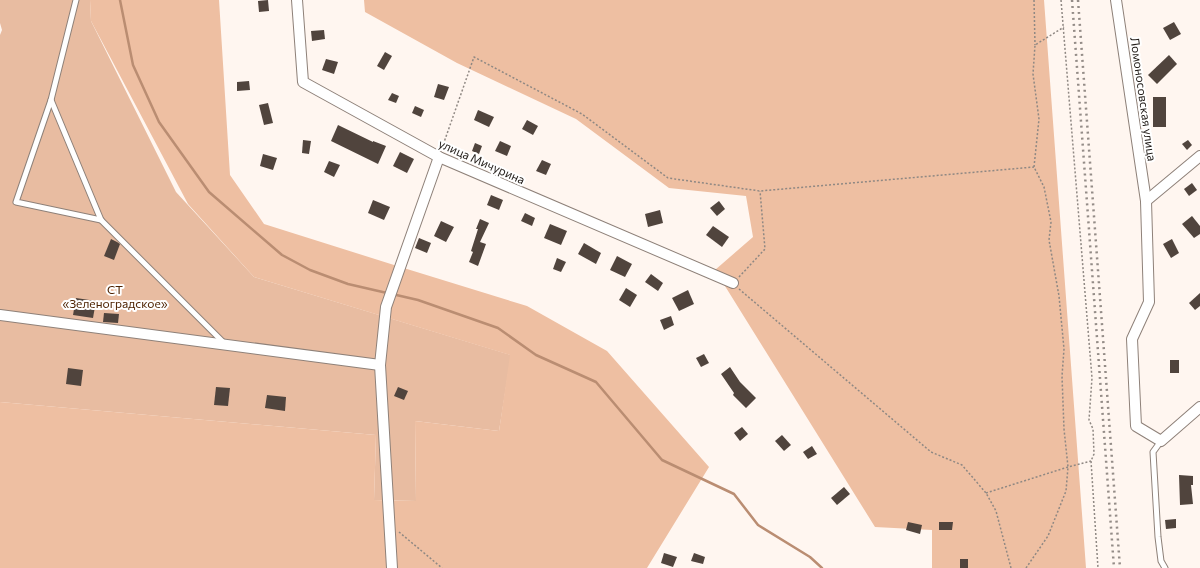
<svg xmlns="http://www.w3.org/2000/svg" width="1200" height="568" font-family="Commissioner,sans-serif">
<rect width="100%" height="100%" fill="#fff6f0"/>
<path fill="#e8bca1" d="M0 0H90L91 21 176 192 254 277 511 355 499 431 415 421 416 501 374 500 376 435 0 402V35L2 30 0 23Z"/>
<g fill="#eebfa2">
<path d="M90 0H219L230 175 264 224 394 265 527 306 607 351 709 467 647 568H0V402L376 435 374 500 416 501 415 421 499 431 510 355 254 277 188 204 91 21Z"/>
<path d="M364 0H1044L1086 568H932V530L875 527 715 270 753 237 746 196 669 188 576 119 457 63 365 12Z"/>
</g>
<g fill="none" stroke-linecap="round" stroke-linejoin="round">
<g stroke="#ba8d72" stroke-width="2.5">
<path d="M120 0 133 65 159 122 209 192 282 255 310 270 348 284 387 293"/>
<path d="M392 294 418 300 498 328 536 355 596 382 662 460 734 494 758 525 810 557 822 568"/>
</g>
</g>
<g fill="#50443d">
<path d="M268 0 269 11 259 12 258 1Z"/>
<path d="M1174 22 1181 34 1170 40 1163 28Z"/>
<path d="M324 30 325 39 312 41 311 31Z"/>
<path d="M385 52 392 56 384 70 377 66Z"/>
<path d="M1169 55 1177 64 1157 84 1148 75Z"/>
<path d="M326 59 338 62 334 74 322 70Z"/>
<path d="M249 81 250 90 237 91V82Z"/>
<path d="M438 84 449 87 444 100 434 97Z"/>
<path d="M392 93 399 96 396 103 388 100Z"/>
<rect x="1153" y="97" width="13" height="30"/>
<path d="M268 103 273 123 264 125 259 105Z"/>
<path d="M415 106 424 110 421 117 412 113Z"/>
<path d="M478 110 494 117 489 127 474 120Z"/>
<path d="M527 120 538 126 533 135 522 129Z"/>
<path d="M338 125 373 142V141L386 146 378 164 331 141Z"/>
<path d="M303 140 311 141 309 154 302 153Z"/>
<path d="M1188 140 1192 145 1187 150 1182 144Z"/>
<path d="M500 141 511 146 507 156 495 151Z"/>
<path d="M475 143 482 146 479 154 472 151Z"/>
<path d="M400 152 414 159 407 173 393 166Z"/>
<path d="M263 154 277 158 273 170 260 166Z"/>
<path d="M542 160 551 164 546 175 536 171Z"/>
<path d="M329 161 340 165 334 177 324 172Z"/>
<path d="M1192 183 1197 190 1189 196 1184 189Z"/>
<path d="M491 195 503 200 499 210 487 205Z"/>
<path d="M373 200 390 207 384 220 368 213Z"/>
<path d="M719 201 725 209 717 216 710 208Z"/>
<path d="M660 210 663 223 648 227 645 214Z"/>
<path d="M525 213 535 218 532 226 521 221Z"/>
<path d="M1192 216 1200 226V234L1194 238 1182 224Z"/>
<path d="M480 219 489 223 480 242 486 244 478 266 469 262 473 252 471 251 478 229H476Z"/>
<path d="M441 221 454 227 446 242 434 236Z"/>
<path d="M550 224 567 231 561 245 544 238Z"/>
<path d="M713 226 729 237 722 247 706 235Z"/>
<path d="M419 238 431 243 427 253 415 248Z"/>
<path d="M111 239 117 242 120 244 114 260 104 256Z"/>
<path d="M1172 239 1179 253 1171 258 1163 244Z"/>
<path d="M584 243 601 253 596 264 578 254Z"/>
<path d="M617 256 632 264 625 277 610 270Z"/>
<path d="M557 258 566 262 561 272 553 269Z"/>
<path d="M651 274 663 283 658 291 645 282Z"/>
<path d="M626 288 637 295 630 307 619 300Z"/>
<path d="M688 290 694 304 679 311 672 298Z"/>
<path d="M1200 293V306L1195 310 1189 303Z"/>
<path d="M76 298 96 301 93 318 73 315Z"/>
<path d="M104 313 119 314 118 323 103 322Z"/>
<path d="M671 316 674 325 664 330 660 320Z"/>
<path d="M704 354 709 363 701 367 696 358Z"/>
<rect x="1170" y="360" width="9" height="13"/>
<path d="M730 367 740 382 756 398 746 408 733 395 734 393 721 374Z"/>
<path d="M68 368 83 370 81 386 66 384Z"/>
<path d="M216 387 230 388 228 406 214 405Z"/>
<path d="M398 387 408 391 404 400 394 396Z"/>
<path d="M267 395 286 397 285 411 265 408Z"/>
<path d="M742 427 748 434 740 441 734 433Z"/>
<path d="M782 435 791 445 784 451 775 441Z"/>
<path d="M812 446 817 454 808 459 803 452Z"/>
<path d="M1179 475 1193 476V485H1191L1193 504 1180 505Z"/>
<path d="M844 487 850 494 837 505 831 498Z"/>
<path d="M1176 519V528L1166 529 1165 520Z"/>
<path d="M908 522 922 525 920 534 906 530Z"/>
<path d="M939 522H953L952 530H939Z"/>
<path d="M664 553 677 557 673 567 661 563Z"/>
<path d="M694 553 705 557 703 564 691 561Z"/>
<rect x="960" y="559" width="8" height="9"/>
</g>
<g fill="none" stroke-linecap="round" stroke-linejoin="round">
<defs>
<g id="service">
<path d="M76 0 51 100 101 220 224 343"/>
<path d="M51 100 16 202 101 220"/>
<path d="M1161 441 1153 452 1158 537 1161 561 1165 568"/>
</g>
<g id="minor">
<path d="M297 0 303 82 439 157 733 283"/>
<path d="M1116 0 1146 201 1149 302 1132 339 1136 426 1161 441 1200 407"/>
<path d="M1146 201 1200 156"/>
<path d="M0 315 380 365"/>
<path d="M392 568 380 365 386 307 439 157"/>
</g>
</defs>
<use href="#service" stroke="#8e8179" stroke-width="7"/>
<use href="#minor" stroke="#8e8179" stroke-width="12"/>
<g stroke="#8f8883" stroke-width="1.5" stroke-dasharray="2 2" stroke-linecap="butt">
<path d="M1034 0 1035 45"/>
<path d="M1061 0 1092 378 1089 420 1093 429 1094 454 1091 461 1098 568"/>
<path d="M442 148 474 57 582 114 668 178 760 191 1034 167"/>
<path d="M739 277 765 249 760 191"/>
<path d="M739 289 931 452 962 465 986 493 996 511 1011 568"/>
<path d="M986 493 1068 467 1091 461"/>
<path d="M399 532 442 568"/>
<path d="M1026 568 1048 536 1066 491 1068 467 1064 429 1062 376 1064 349 1059 296 1049 240 1051 222 1044 187 1034 167 1039 119 1033 74 1035 45 1064 27"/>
</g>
<use href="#service" stroke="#fff" stroke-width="5"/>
<use href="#minor" stroke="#fff" stroke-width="10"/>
<g stroke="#948c87" stroke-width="2.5" stroke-dasharray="2 4" stroke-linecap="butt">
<path d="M1072 0 1114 568"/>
<path d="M1078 0 1120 568"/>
</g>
</g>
<g text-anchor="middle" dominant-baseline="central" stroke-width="4" stroke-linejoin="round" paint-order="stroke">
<g font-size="12" fill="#26211d" stroke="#fff">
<text transform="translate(1144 99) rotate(82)">Ломоносовская улица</text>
<text transform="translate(482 161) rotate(24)">улица Мичурина</text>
</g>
<g font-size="12" fill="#4d2201" stroke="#fff">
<text x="115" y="289">СТ<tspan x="115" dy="14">«Зеленоградское»</tspan></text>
</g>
</g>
</svg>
